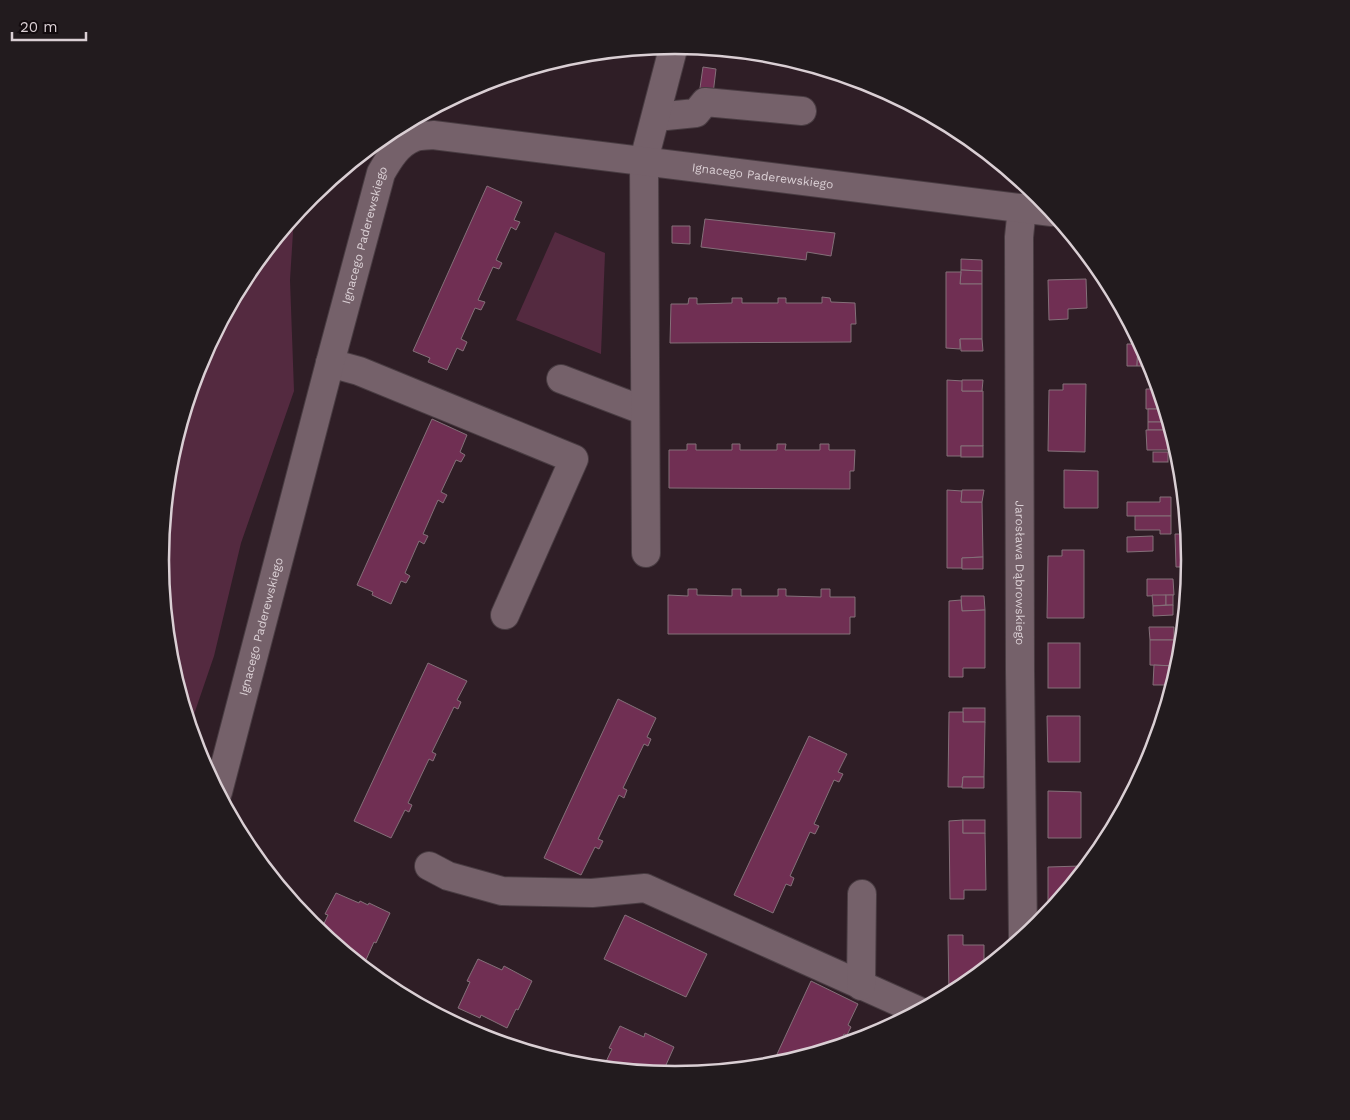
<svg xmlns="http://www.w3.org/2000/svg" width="1350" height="1120" font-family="'Work Sans',sans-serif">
<rect width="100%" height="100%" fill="#2f1e26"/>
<g fill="#542a40">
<path d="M294 216 290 280 294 391 241 543 214 656 190 726 170 660 160 560 170 459 199 363 247 274Z"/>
<path d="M555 232 605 253 601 354 516 320Z"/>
</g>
<g fill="#702f53" stroke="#847079">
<path d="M703 67 716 69 713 94 699 95Z"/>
<path d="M487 186 522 202 514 220 520 222 516 230 511 227 496 260 502 263 499 269 493 267 478 300 485 302 481 310 475 308 461 339 467 342 463 351 457 348 447 370 428 362 430 358 413 351Z"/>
<path d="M705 219 835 233 831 256 807 252 806 260 701 247Z"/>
<path d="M672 226H690V244L672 243Z"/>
<path d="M961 259 982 260V271L961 270Z"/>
<path d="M961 270 982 271V284H960Z"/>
<path d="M946 272H961L960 284H982V339H960V349L946 348Z"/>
<path d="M1086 279 1087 308 1068 309V319L1049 320 1048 280Z"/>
<path d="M822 297 830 298 831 302 855 303 856 324H851V342L670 343 671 304H688L689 298H697V304L732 303V298H742V303H778V298H786V303H822Z"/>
<path d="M960 339H982L983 351H961Z"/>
<path d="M1127 344H1138L1137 366H1127Z"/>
<path d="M1138 344H1140L1149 360V366H1137Z"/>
<path d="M947 380 963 381 962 391H983V446H961V456H947Z"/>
<path d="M962 380H983L982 391H962Z"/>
<path d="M1063 384H1086L1085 452 1048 451 1049 390H1063Z"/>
<path d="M1146 389H1159L1165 409H1146Z"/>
<path d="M1148 409H1165L1169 422H1148Z"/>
<path d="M432 419 467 435 460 452 465 455 461 462 456 460 441 492 447 495 443 503 438 500 423 534 428 536 424 544 419 541 405 573 410 576 406 583 401 581 391 604 372 595 373 592 357 585Z"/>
<path d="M1148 422H1169L1171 430H1148Z"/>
<path d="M1146 430H1171L1173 436V450H1147Z"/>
<path d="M687 444H696V450H732V444H740V450H777V444H786L785 450H820V444H829V450H855L854 471H850V489L669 488V450H687Z"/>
<rect x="961" y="446" width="22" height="11"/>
<rect x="1153" y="452" width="15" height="10"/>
<path d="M1064 470 1098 471V508H1064Z"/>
<path d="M947 490 962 491 961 502H982L983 557 962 558V568H947Z"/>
<path d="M962 490H984L982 502H961Z"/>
<path d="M1160 497H1171V516H1127V502H1160Z"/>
<path d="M1135 516H1171V534H1160V530H1135Z"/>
<path d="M1175 534H1187L1189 567H1176Z"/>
<path d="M1153 536V551L1127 552V537Z"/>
<path d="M1062 550H1084V618H1047L1048 556H1062Z"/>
<path d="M983 557V569H962V558Z"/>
<path d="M1147 579H1173L1174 595 1147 596Z"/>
<path d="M688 589H697V595L732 596V589H741V596H778V589H786V596L821 597V589H830V597H855V617H850V634H668V595L688 596Z"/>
<path d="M1152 595H1166V605L1153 606Z"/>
<rect x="1166" y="595" width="7" height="10"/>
<path d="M961 596H984L985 610 962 611Z"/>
<path d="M961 600 962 611 985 610V668H963V677H949V601Z"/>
<path d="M1173 605V615L1153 616V606Z"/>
<path d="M1149 627H1174V640H1150Z"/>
<path d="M1150 640H1174L1175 666 1150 665Z"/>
<rect x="1048" y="643" width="32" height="45"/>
<path d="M428 663 467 681 457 700 461 702 458 709 454 707 432 752 436 754 433 761 429 759 408 803 412 805 409 812 405 810 391 838 354 821Z"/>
<path d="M1154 665 1175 666V678L1173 685H1153Z"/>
<path d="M618 699 656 718 647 737 651 739 648 746 644 744 623 788 627 790 624 798 619 795 598 839 603 841 599 849 595 847 581 875 544 858Z"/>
<rect x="963" y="708" width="22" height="14"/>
<path d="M949 712H963V722H985L984 777H963L962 787H948Z"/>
<path d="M1047 716H1080V762H1048Z"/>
<path d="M809 736 847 754 838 772 843 774 839 782 834 780 814 824 819 826 815 834 810 832 790 876 794 878 791 886 786 884 773 913 734 895Z"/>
<path d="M963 777H984V788H962Z"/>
<path d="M1048 791 1081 792V838H1048Z"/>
<path d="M963 820V833H985L986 890H964V899H950L949 821Z"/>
<rect x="963" y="820" width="22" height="13"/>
<path d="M1081 866V873L1048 913V867Z"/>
<path d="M336 893 359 903 360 901 368 905 369 903 390 913 376 943 374 942 365 962 344 951 320 932 328 915 325 914Z"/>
<path d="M625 915 707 954 686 997 604 959Z"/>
<path d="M948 935H963V945H984V969L961 988 949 995Z"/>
<path d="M478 959 502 970 504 966 532 981 518 1010 516 1009 507 1028 481 1015 480 1018 458 1008 470 982 467 981Z"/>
<path d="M811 981 858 1004 848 1025 851 1027 847 1035 844 1034 838 1046 772 1065Z"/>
<path d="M620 1026 644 1037 645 1033 674 1047 662 1074 603 1068 612 1049 609 1048Z"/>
</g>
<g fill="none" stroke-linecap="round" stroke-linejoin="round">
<defs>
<g id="minor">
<path d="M656 117 696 113 705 102 802 111"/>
<path id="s1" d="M1022 208 1019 237 1020 671 1023 937"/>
<path d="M330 363 359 371 574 459 505 615"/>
<path d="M561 379 645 411"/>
<path d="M646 553 644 160 673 49"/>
<path id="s2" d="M218 792 330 363 381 173C389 159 398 144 413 138 419 135 427 136 433 135L1052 212"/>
<path d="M429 866 448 876 502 891 592 893 645 888 919 1011"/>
<path d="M861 986 862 894"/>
</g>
</defs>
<use href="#minor" stroke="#493c42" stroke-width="30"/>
<use href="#minor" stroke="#75616a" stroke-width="28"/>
</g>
<g text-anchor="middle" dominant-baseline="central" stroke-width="4" stroke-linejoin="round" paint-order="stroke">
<g font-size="12" fill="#dacfd4" stroke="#120b0e">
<text stroke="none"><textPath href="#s2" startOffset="1041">Ignacego Paderewskiego</textPath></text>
<text stroke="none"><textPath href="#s2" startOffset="576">Ignacego Paderewskiego</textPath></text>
<text stroke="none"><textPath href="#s1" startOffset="365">Jarosława Dąbrowskiego</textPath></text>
<text stroke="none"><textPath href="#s2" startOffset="171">Ignacego Paderewskiego</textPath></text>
</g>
</g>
<path d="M0 0H1350V1120H0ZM169 560a506 506 0 1 1 1012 0a506 506 0 1 1-1012 0Z" fill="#221b1e" fill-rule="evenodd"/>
<path fill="none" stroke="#dacfd4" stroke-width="2.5" d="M169 560a506 506 0 1 1 1012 0a506 506 0 1 1-1012 0Z"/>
<path d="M12 32v8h74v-8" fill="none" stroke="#dacfd4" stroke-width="2.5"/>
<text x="20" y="32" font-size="15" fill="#dacfd4" stroke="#120b0e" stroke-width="4" paint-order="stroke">20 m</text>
</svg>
